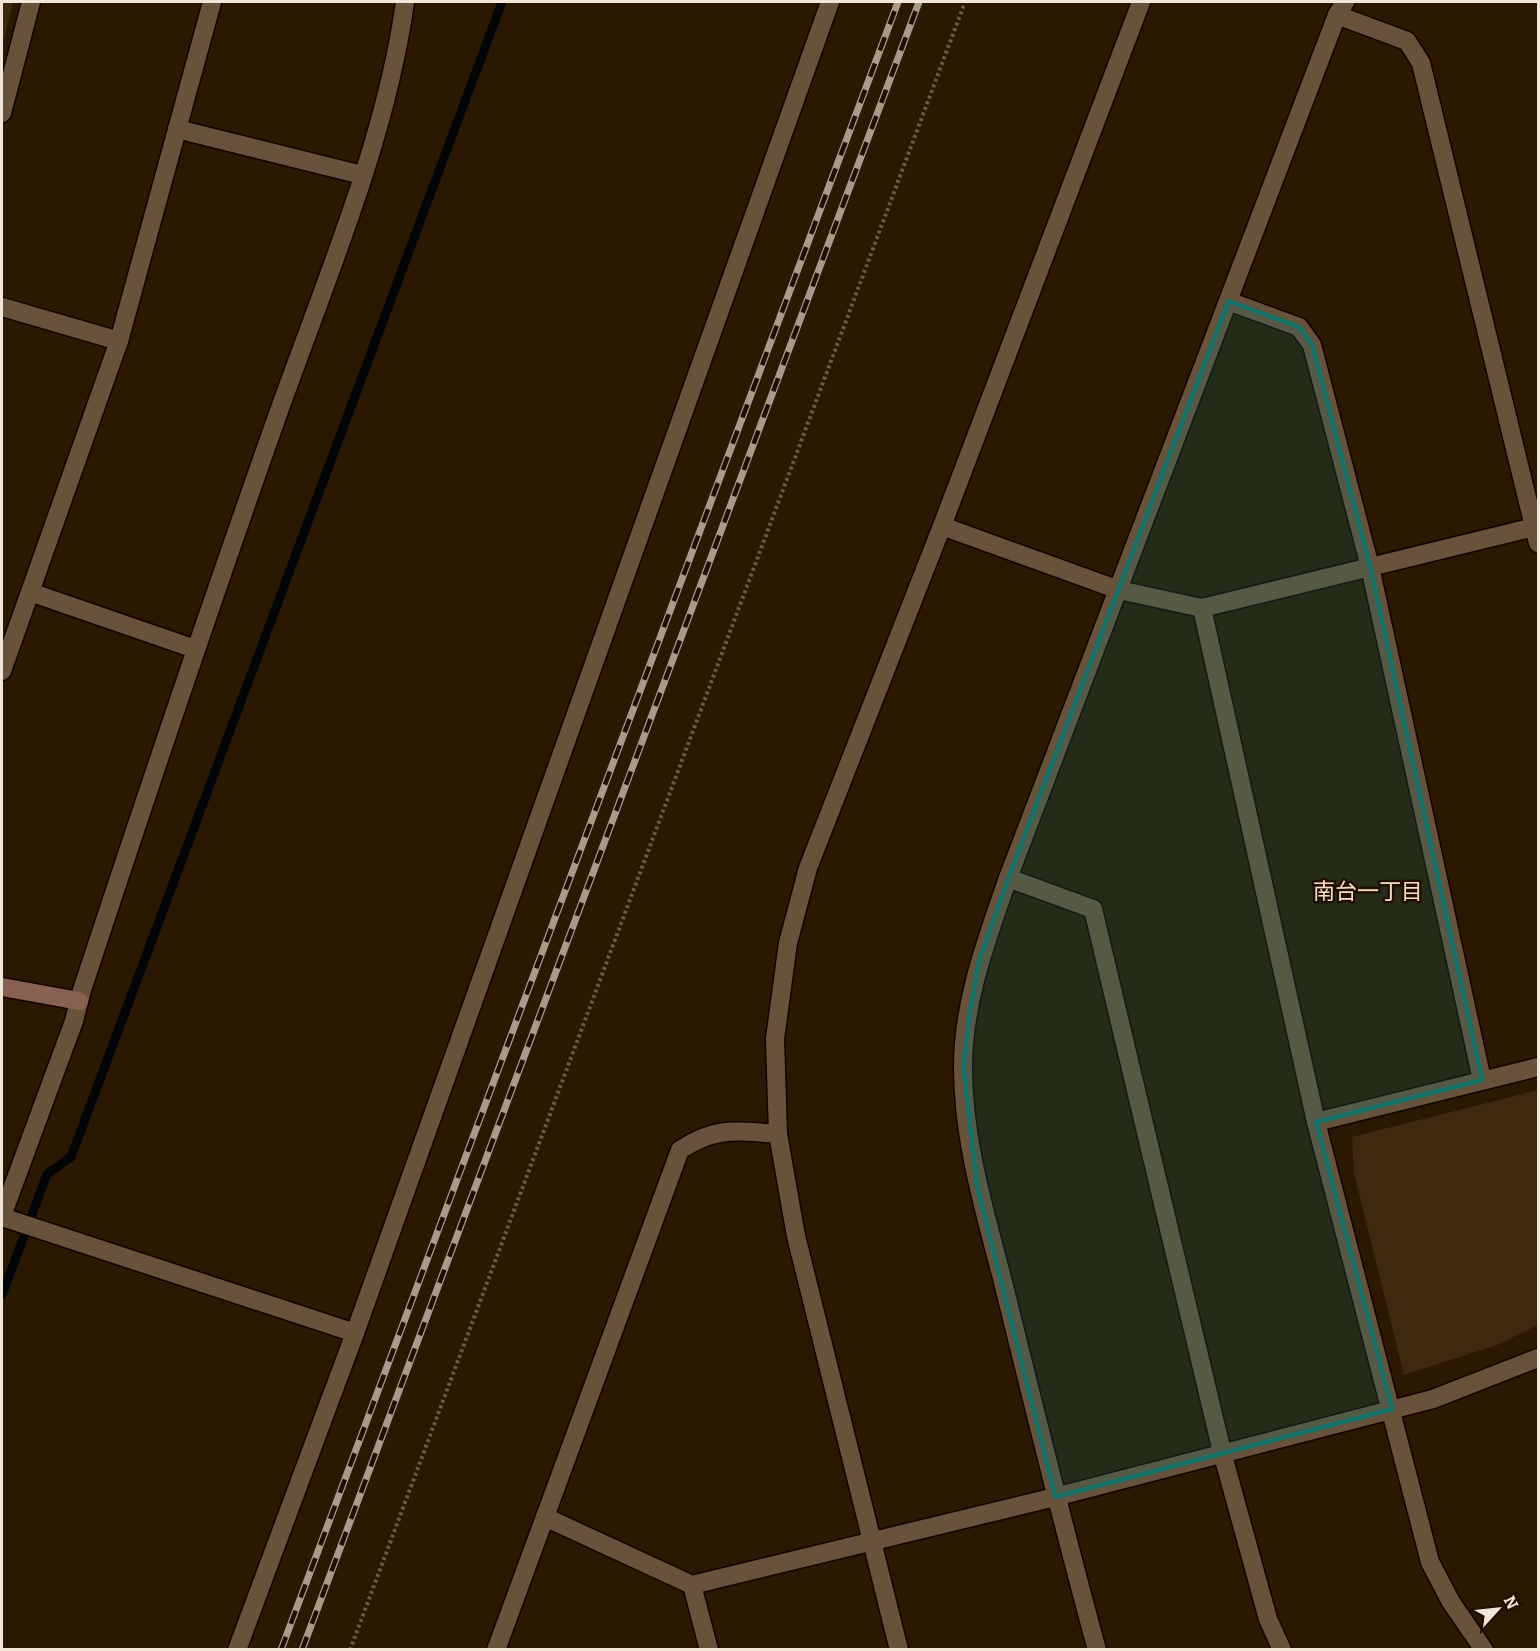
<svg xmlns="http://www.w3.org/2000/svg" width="1540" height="1651" font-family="Bitter,'Noto Sans JP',serif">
<rect width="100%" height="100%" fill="#2a1801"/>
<g fill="#3e290d">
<path d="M2 2H13L2 47Z"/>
<path d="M1538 1090V1325L1497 1345 1404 1375 1354 1173 1352 1137Z"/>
</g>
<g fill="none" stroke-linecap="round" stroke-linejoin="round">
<path stroke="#000607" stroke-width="9" d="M2 1295 47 1174 71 1157 502 2"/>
<defs>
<g id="street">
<path d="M1337 15 1407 41 1421 63 1538 543"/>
<path d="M2 113 31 2"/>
<path d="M177 129 362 175"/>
<path d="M1228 301 1299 327 1312 345 1370 567 1482 1080"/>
<path d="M2 307 119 341"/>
<path d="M942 526 1119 590 1202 608 1538 526"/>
<path d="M30 592 195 649"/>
<path d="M1202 608 1316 1122 1430 1562 1451 1602 1484 1650"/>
<path d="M2 671 119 341 212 2"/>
<path d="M1008 878 1093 909 1222 1452 1268 1619 1282 1650"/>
<path d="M1316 1122 1538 1067"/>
<path d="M2 1216 74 1021 82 990C146 796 211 603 279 411 326 279 386 140 405 2"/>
<path d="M2 1217 355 1333"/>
<path d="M545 1517 692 1585 1055 1497 1433 1399 1538 1358"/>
<path d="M692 1585 709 1650"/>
<path d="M237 1650 355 1333 830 2"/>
<path d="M496 1650 680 1150C717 1126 736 1131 778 1134"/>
<path d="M899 1650 796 1236 778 1134 775 1039 788 943 808 868 942 526 1141 2"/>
<path d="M1097 1650C1065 1533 1036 1416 1007 1298 988 1221 963 1147 963 1067 963 1001 987 939 1008 878L1337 15 1345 2"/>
</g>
<path id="secondary" d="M2 987 79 1001"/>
</defs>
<use href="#street" stroke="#120300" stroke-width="21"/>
<use href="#secondary" stroke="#120300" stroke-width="21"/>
<path stroke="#695945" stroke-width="4" stroke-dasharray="3 3" stroke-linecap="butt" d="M350 1650 965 2"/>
<use href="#street" stroke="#68533a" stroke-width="18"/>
<use href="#secondary" stroke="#896151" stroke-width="18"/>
<defs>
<g id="rail">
<path d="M281 1650 898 2"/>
<path d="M302 1650 919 2"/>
</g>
</defs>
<use href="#rail" stroke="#a99b8a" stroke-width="7"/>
<use href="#rail" stroke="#200f00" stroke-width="4.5" stroke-dasharray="14" stroke-linecap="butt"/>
</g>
<path fill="#0f766e" fill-opacity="0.2" stroke="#0f766e" stroke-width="4.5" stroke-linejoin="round" d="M1228 301 1299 327 1312 345 1370 567 1482 1080 1316 1122 1392 1409 1055 1497 977 1189 963 1065 969 1016 978 963 1008 878Z"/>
<g text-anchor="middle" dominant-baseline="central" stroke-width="5" stroke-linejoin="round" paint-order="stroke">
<g font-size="22" fill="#f7dec2" stroke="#200f00">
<text x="1368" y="891">南台一丁目</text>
</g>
</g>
<rect width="1540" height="1651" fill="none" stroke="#f2e6d8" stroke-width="6"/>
<g transform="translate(1498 1609) rotate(63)" stroke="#200f00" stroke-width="4.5" paint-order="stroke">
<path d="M0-4.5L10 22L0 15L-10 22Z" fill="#f2e6d8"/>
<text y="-9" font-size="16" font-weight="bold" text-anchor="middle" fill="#f2e6d8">N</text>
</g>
</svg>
